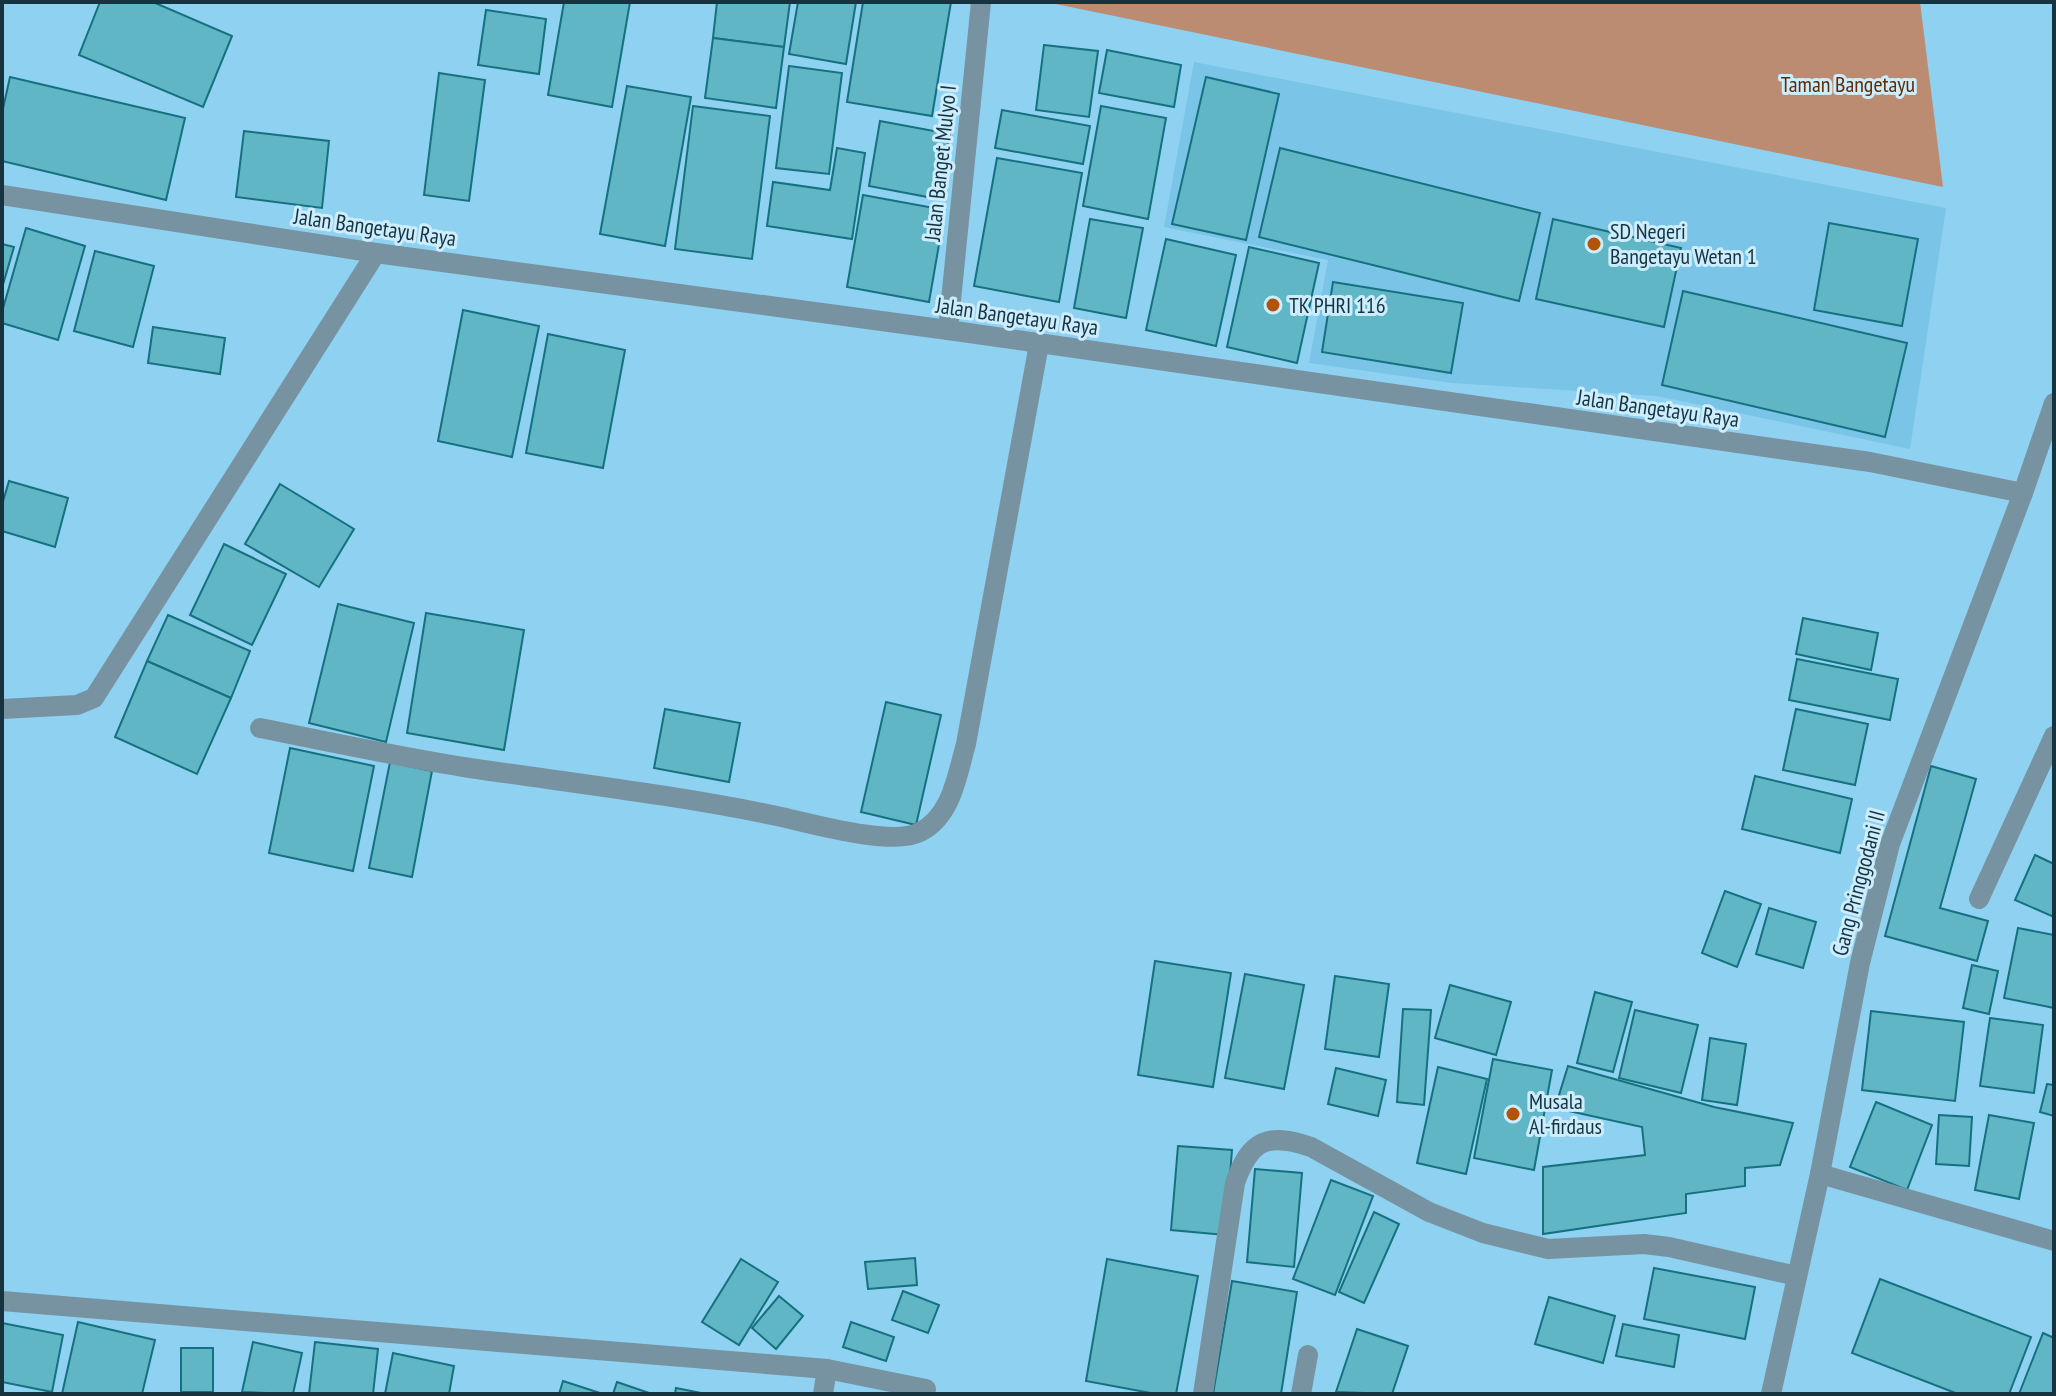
<svg xmlns="http://www.w3.org/2000/svg" width="2056" height="1396" font-family="'PT Sans Narrow',sans-serif">
<rect width="100%" height="100%" fill="#8ed1f1"/>
<path fill="#79c4e7" d="M1194 62 1946 208 1910 449 1657 396 1452 383 1309 363 1328 260 1164 227Z"/>
<path fill="#bc8c72" d="M1046 2H1920L1943 187Z"/>
<g fill="#61b6c5" stroke="#15717f" stroke-width="2">
<path d="M100 2H153L232 36 203 107 79 55Z"/>
<path d="M564 2H630L612 107 548 95Z"/>
<path d="M717 2H790L784 47 713 38Z"/>
<path d="M798 2H856L846 64 789 54Z"/>
<path d="M863 2H951L932 116 847 102Z"/>
<path d="M486 10 546 19 539 74 478 65Z"/>
<path d="M713 38 784 47 776 108 705 98Z"/>
<path d="M1044 45 1098 51 1089 117 1036 110Z"/>
<path d="M1107 50 1181 65 1174 107 1099 93Z"/>
<path d="M789 66 842 73 829 174 776 168Z"/>
<path d="M439 73 485 80 469 201 424 195Z"/>
<path d="M10 77 185 118 166 200 2 161V113Z"/>
<path d="M1206 77 1279 94 1246 240 1172 224Z"/>
<path d="M627 86 691 97 665 246 600 234Z"/>
<path d="M693 106 770 116 752 259 675 249Z"/>
<path d="M1101 106 1166 118 1148 219 1083 206Z"/>
<path d="M1002 110 1090 126 1083 164 995 148Z"/>
<path d="M880 121 950 134 938 199 869 186Z"/>
<path d="M244 131 329 141 322 208 236 197Z"/>
<path d="M837 148 865 153 852 239 767 226 773 182 830 190Z"/>
<path d="M1280 148 1540 213 1519 301 1259 237Z"/>
<path d="M997 158 1082 173 1059 302 974 286Z"/>
<path d="M863 195 945 210 929 302 847 287Z"/>
<path d="M1090 219 1143 228 1126 318 1074 308Z"/>
<path d="M1553 219 1681 248 1664 327 1536 299Z"/>
<path d="M1829 223 1918 239 1902 326 1814 310Z"/>
<path d="M26 228 85 246 58 340 2 323V312Z"/>
<path d="M1166 239 1236 255 1216 346 1146 330Z"/>
<path d="M2 244 14 247 2 288Z"/>
<path d="M1249 247 1319 263 1297 363 1227 347Z"/>
<path d="M95 251 154 266 133 347 74 331Z"/>
<path d="M1333 282 1463 303 1451 373 1322 352Z"/>
<path d="M1683 291 1907 343 1885 437 1662 385Z"/>
<path d="M463 310 539 326 512 457 438 441Z"/>
<path d="M153 327 225 338 220 374 148 363Z"/>
<path d="M548 334 625 350 603 468 526 453Z"/>
<path d="M9 481 68 498 55 547 2 531V505Z"/>
<path d="M280 484 354 529 319 587 245 544Z"/>
<path d="M224 544 286 574 252 645 190 615Z"/>
<path d="M338 604 414 623 386 742 309 723Z"/>
<path d="M426 613 524 630 504 750 407 733Z"/>
<path d="M168 615 250 651 231 698 147 661Z"/>
<path d="M1803 618 1878 633 1871 670 1796 654Z"/>
<path d="M1797 659 1898 679 1890 720 1789 700Z"/>
<path d="M147 661 231 698 197 774 115 737Z"/>
<path d="M886 702 941 715 916 825 861 812Z"/>
<path d="M665 709 740 723 729 782 654 768Z"/>
<path d="M1796 709 1868 724 1855 785 1783 770Z"/>
<path d="M290 748 374 766 353 871 269 853Z"/>
<path d="M390 762 432 771 412 877 369 868Z"/>
<path d="M1931 766 1976 779 1940 908 1988 921 1977 961 1885 936Z"/>
<path d="M1755 776 1852 799 1840 853 1742 829Z"/>
<path d="M2035 855 2054 864V917L2015 900Z"/>
<path d="M1725 891 1761 904 1737 967 1702 953Z"/>
<path d="M1769 908 1816 922 1803 968 1756 954Z"/>
<path d="M2018 928 2054 935V1008L2004 998Z"/>
<path d="M1155 961 1231 973 1213 1087 1138 1075Z"/>
<path d="M1972 965 1998 971 1989 1014 1963 1008Z"/>
<path d="M1245 974 1304 985 1284 1089 1225 1078Z"/>
<path d="M1335 976 1389 984 1379 1057 1325 1049Z"/>
<path d="M1450 985 1511 1002 1496 1055 1435 1038Z"/>
<path d="M1595 992 1632 1002 1613 1072 1577 1063Z"/>
<path d="M1403 1009 1431 1010 1424 1105 1397 1102Z"/>
<path d="M1635 1010 1698 1025 1681 1093 1619 1078Z"/>
<path d="M1871 1011 1964 1022 1955 1101 1862 1090Z"/>
<path d="M1990 1018 2043 1025 2034 1093 1980 1086Z"/>
<path d="M1710 1038 1746 1044 1737 1105 1702 1100Z"/>
<path d="M1493 1059 1552 1070 1534 1170 1474 1158Z"/>
<path d="M1568 1066 1714 1107 1793 1123 1780 1165 1745 1168V1186L1686 1194V1213L1543 1234V1167L1645 1155 1642 1127 1555 1108Z"/>
<path d="M1438 1067 1487 1079 1466 1174 1417 1163Z"/>
<path d="M1336 1068 1386 1080 1378 1116 1328 1104Z"/>
<path d="M2047 1084 2054 1085V1116L2040 1112Z"/>
<path d="M1876 1102 1932 1125 1907 1190 1850 1167Z"/>
<path d="M1939 1115 1972 1117 1969 1166 1936 1164Z"/>
<path d="M1989 1115 2034 1123 2019 1199 1975 1190Z"/>
<path d="M1178 1146 1232 1150 1225 1235 1171 1230Z"/>
<path d="M1255 1169 1302 1173 1294 1267 1247 1262Z"/>
<path d="M1331 1180 1373 1196 1335 1295 1293 1279Z"/>
<path d="M1374 1212 1399 1224 1364 1303 1339 1292Z"/>
<path d="M915 1258 917 1285 868 1289 865 1262Z"/>
<path d="M741 1259 778 1282 739 1345 702 1322Z"/>
<path d="M1107 1259 1198 1276 1176 1394H1156L1086 1381Z"/>
<path d="M1654 1268 1755 1287 1745 1339 1644 1319Z"/>
<path d="M1880 1279 2031 1337 2009 1394H1958L1852 1353Z"/>
<path d="M1232 1281 1297 1292 1281 1394H1213Z"/>
<path d="M903 1291 939 1305 928 1333 892 1320Z"/>
<path d="M779 1296 803 1316 776 1349 752 1328Z"/>
<path d="M1549 1297 1615 1316 1603 1363 1535 1344Z"/>
<path d="M78 1322 155 1340 142 1394H62Z"/>
<path d="M851 1322 894 1337 886 1361 843 1347Z"/>
<path d="M2 1323 63 1335 52 1392 2 1382Z"/>
<path d="M1623 1324 1679 1335 1674 1367 1616 1356Z"/>
<path d="M1357 1329 1408 1346 1392 1394 1336 1392Z"/>
<path d="M2043 1333 2054 1338V1394H2019Z"/>
<path d="M253 1342 302 1353 293 1394 242 1392Z"/>
<path d="M315 1342 378 1349 373 1394H309Z"/>
<rect x="181" y="1348" width="32" height="44"/>
<path d="M393 1353 454 1366 449 1394H385Z"/>
<path d="M563 1381 600 1393V1394H559Z"/>
<path d="M617 1382 652 1394H613Z"/>
<path d="M676 1388 706 1394H675Z"/>
</g>
<g fill="none" stroke-linecap="round" stroke-linejoin="round">
<path stroke="#7793a1" stroke-width="20" d="M1820 1174 2054 1241"/>
<g stroke="#7793a1" stroke-width="20">
<path d="M2 195 376 253 948 330 1870 462 2023 493"/>
<path d="M948 330 981 2"/>
<path d="M2 709 77 705 94 698 376 253"/>
<path d="M260 728C330 742 400 757 470 768 572 783 676 795 777 816 810 823 892 847 920 832 952 816 957 775 966 744L1039 344"/>
<path d="M1979 899 2054 736"/>
<path d="M2 1301 827 1369 926 1389"/>
<path d="M823 1394 827 1369"/>
<path d="M1203 1394 1235 1183C1250 1140 1267 1132 1311 1147L1429 1212 1483 1233 1548 1249 1644 1244 1669 1247 1797 1276"/>
<path d="M1301 1394 1308 1355"/>
<path d="M1771 1394 1820 1174 1860 963 1890 844 2023 493 2054 403"/>
</g>
</g>
<g fill="#b25307" stroke="#ccedfd" stroke-width="3">
<circle cx="1594" cy="244" r="8"/>
<circle cx="1273" cy="305" r="8"/>
<circle cx="1513" cy="1114" r="8"/>
</g>
<g text-anchor="middle" dominant-baseline="central" stroke-width="6" stroke-linejoin="round" paint-order="stroke">
<g font-size="22" fill="#602a02" stroke="#ccedfd">
<text x="1848" y="84">Taman Bangetayu</text>
</g>
<g font-size="22" fill="#173340" stroke="#ccedfd">
<text transform="translate(940 163) rotate(-84)">Jalan Banget Mulyo I</text>
<text transform="translate(375 227) rotate(8)">Jalan Bangetayu Raya</text>
<text transform="translate(1017 316) rotate(8)">Jalan Bangetayu Raya</text>
<text transform="translate(1658 408) rotate(8)">Jalan Bangetayu Raya</text>
<text transform="translate(1858 883) rotate(-75)">Gang Pringgodani II</text>
</g>
<g font-size="22" fill="#173340" stroke="#ccedfd" text-anchor="start">
<text x="1610" y="231">SD Negeri<tspan x="1610" dy="25">Bangetayu Wetan 1</tspan></text>
<text x="1289" y="305">TK PHRI 116</text>
<text x="1529" y="1101">Musala<tspan x="1529" dy="25">Al-firdaus</tspan></text>
</g>
</g>
<rect width="2056" height="1396" fill="none" stroke="#173340" stroke-width="8"/>
</svg>
